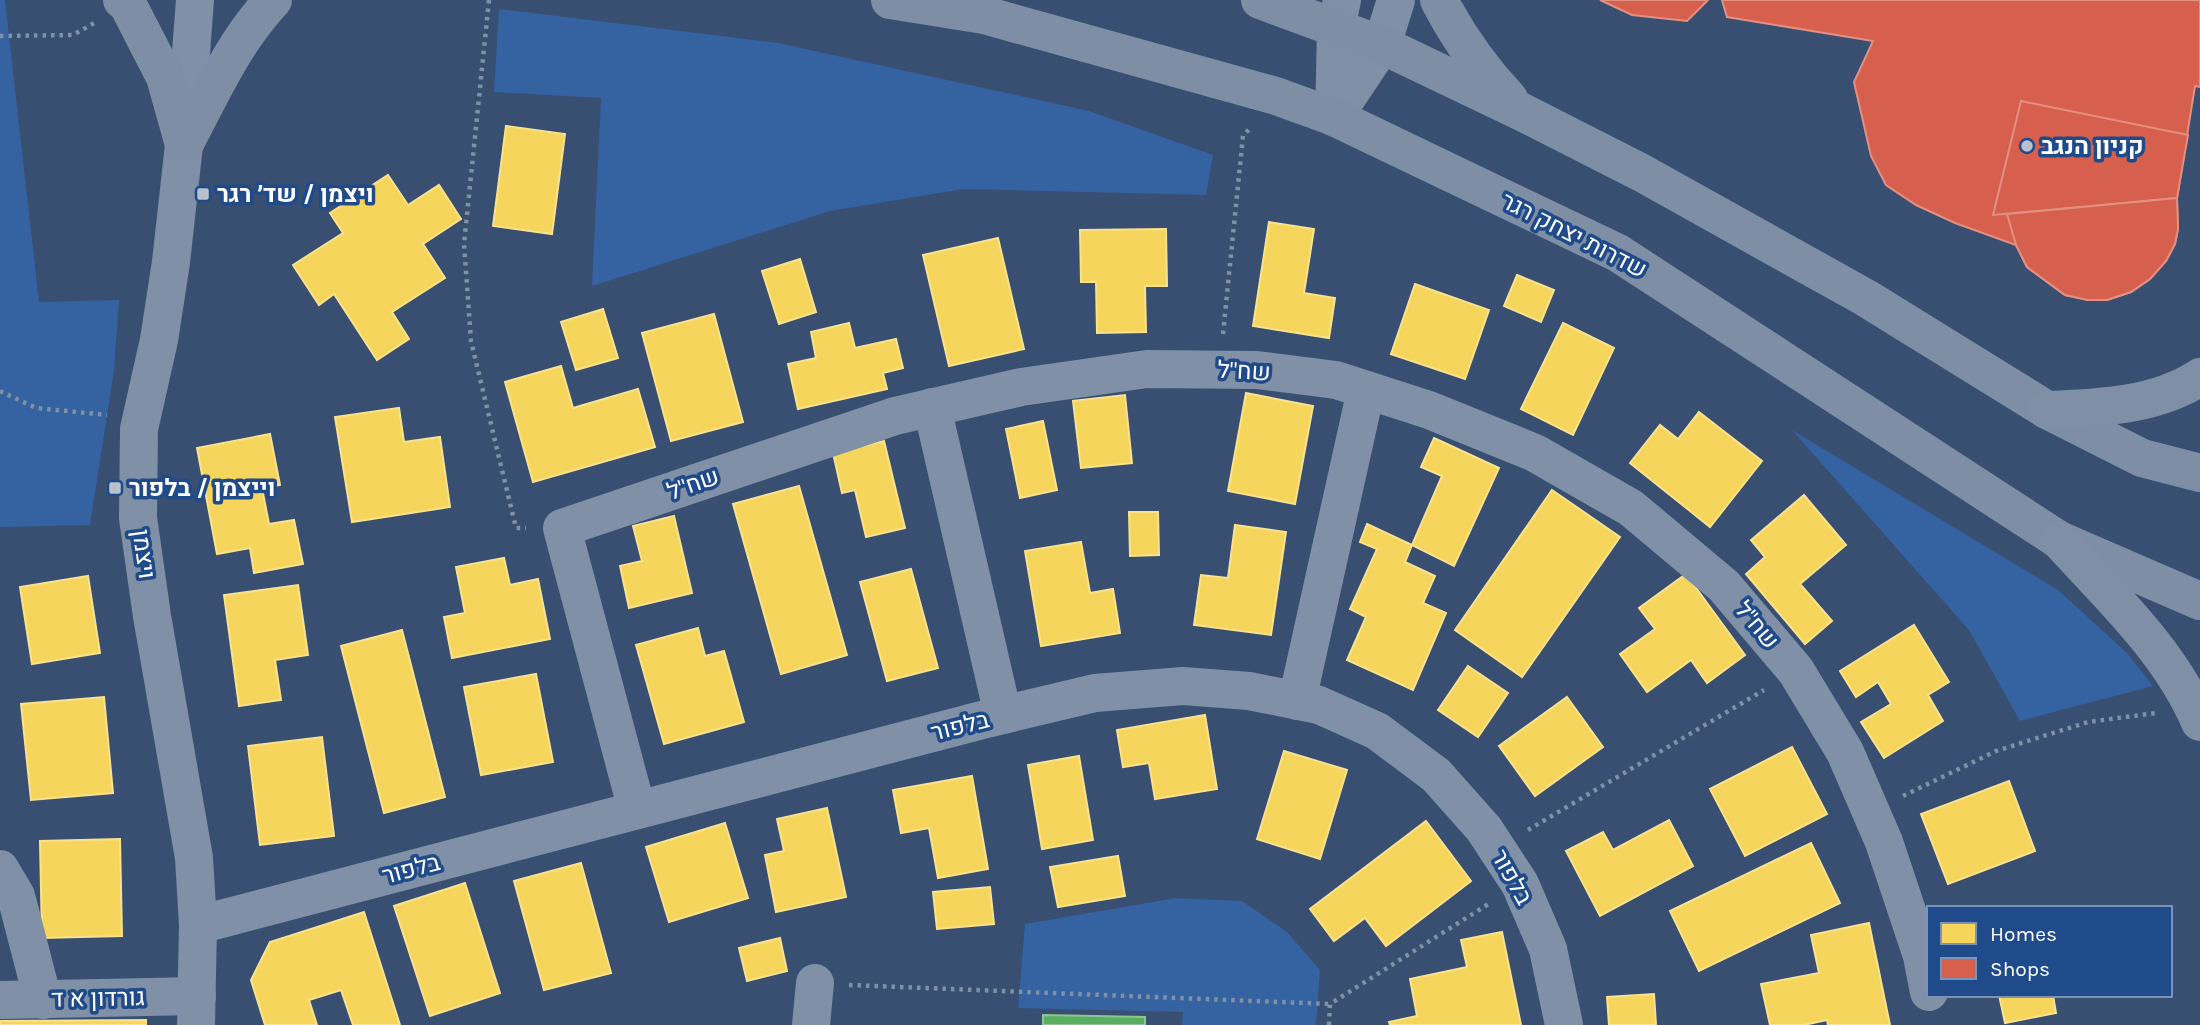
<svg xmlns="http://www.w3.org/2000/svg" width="2200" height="1025" font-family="Karla,Heebo,sans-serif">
<rect width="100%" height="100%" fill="#384f72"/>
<g fill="#3562a0">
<path d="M0 0H5L39 302 119 300 114 370 90 525 0 527Z"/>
<path d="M499 9 778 43 1089 111 1213 155 1206 195 963 189 830 211 592 286 601 98 494 92Z"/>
<path d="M1792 430 2058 590 2127 653 2153 686 2020 721 1969 630Z"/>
<path d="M1176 898 1242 901 1287 932 1320 970 1316 1025H1182L1183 1012 1018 1008 1025 924Z"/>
</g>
<g fill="#f6d55c" stroke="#f9e28d" stroke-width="2">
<path d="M506 126 565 134 552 234 493 226Z"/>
<path d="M388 175 408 205 439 185 461 219 423 244 445 278 392 312 409 339 377 360 334 294 319 305 293 265 343 233 330 213Z"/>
<path d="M1269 222 1314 229 1304 293 1335 298 1329 338 1253 326Z"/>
<path d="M1166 229 1167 286H1145L1146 332 1097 333 1096 282H1081L1080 230Z"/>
<path d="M998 238 1024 349 949 366 923 255Z"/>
<path d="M800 259 816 312 779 324 762 271Z"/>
<path d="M1517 275 1554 290 1541 322 1504 306Z"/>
<path d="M1415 284 1489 310 1465 379 1391 354Z"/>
<path d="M603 309 618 358 576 370 561 322Z"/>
<path d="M714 314 743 422 671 441 642 333Z"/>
<path d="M849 323 855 348 896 339 903 368 883 373 887 389 798 409 788 364 816 358 811 332Z"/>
<path d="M1563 323 1614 348 1573 435 1521 409Z"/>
<path d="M561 366 573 408 638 389 655 447 533 482 505 382Z"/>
<path d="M1246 393 1313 406 1295 504 1228 491Z"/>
<path d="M1125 395 1132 463 1081 468 1073 401Z"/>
<path d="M399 408 404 442 440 437 450 507 352 522 335 417Z"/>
<path d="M1699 412 1762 461 1710 527 1630 463 1660 425 1678 439Z"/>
<path d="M1043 421 1057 490 1020 498 1006 429Z"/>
<path d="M270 434 280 485 262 488 269 524 294 520 303 564 254 573 250 548 217 554 197 448Z"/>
<path d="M1434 438 1499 468 1454 566 1412 545 1442 476 1421 467Z"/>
<path d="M884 441 905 528 866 537 855 490 842 493 833 453Z"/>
<path d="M799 486 847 655 781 674 733 504Z"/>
<path d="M1552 490 1620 537 1522 677 1455 630Z"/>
<path d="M1804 495 1846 545 1800 584 1832 621 1805 644 1746 574 1765 557 1751 540Z"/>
<path d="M1129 512H1158L1159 555 1130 556Z"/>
<path d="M674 516 692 593 629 608 620 566 642 561 633 526Z"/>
<path d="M1367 524 1412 545 1405 562 1435 576 1423 603 1446 613 1413 690 1347 660 1366 617 1350 609 1377 549 1360 542Z"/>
<path d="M1235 525 1286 532 1271 635 1194 625 1201 575 1228 578Z"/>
<path d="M1081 542 1090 593 1113 589 1120 633 1041 646 1025 551Z"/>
<path d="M504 558 510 585 538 579 550 639 452 658 444 617 465 613 456 567Z"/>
<path d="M911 569 938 668 887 681 860 582Z"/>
<path d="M1686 574 1745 655 1707 683 1691 660 1647 692 1620 654 1655 629 1639 608Z"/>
<path d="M88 576 100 653 32 664 20 587Z"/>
<path d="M298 585 308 655 275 660 281 700 239 706 224 595Z"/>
<path d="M1914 625 1949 682 1928 695 1943 721 1884 758 1861 722 1891 704 1878 682 1856 697 1840 671Z"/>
<path d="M698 628 705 656 724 651 744 722 664 744 636 645Z"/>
<path d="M402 630 445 797 384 813 341 646Z"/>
<path d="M1468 666 1508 693 1478 737 1438 710Z"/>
<path d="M536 674 553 762 481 775 464 687Z"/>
<path d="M104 697 113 793 31 800 21 704Z"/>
<path d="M1567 697 1603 747 1535 796 1499 746Z"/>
<path d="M1205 715 1217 789 1155 799 1149 763 1123 767 1117 730Z"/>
<path d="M322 737 334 836 260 845 248 746Z"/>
<path d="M1792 747 1827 814 1745 856 1710 789Z"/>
<path d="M1284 751 1347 770 1320 859 1257 839Z"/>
<path d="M1079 756 1093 840 1042 849 1028 765Z"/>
<path d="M972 776 988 869 938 878 929 828 901 833 893 790Z"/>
<path d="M2009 781 2035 851 1948 884 1921 814Z"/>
<path d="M827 808 846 897 776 912 765 855 784 851 777 819Z"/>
<path d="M1669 820 1693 866 1600 916 1566 851 1603 832 1613 850Z"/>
<path d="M1426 821 1471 881 1386 946 1365 918 1334 941 1310 909Z"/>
<path d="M725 823 748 898 669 922 646 847Z"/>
<path d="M120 839 122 936 42 938 40 841Z"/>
<path d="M1811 843 1840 903 1699 971 1670 911Z"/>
<path d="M1118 856 1125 896 1058 907 1050 867Z"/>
<path d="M581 863 611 973 544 990 514 881Z"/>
<path d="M465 883 500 993 430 1016 394 906Z"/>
<path d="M990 887 994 924 937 929 933 892Z"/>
<path d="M364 912 400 1025H353L341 990 309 1000 317 1025H265L251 980 270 942Z"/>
<path d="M1869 923 1890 1025H1828L1827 1020 1804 1025H1770L1761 984 1819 973 1811 935Z"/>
<path d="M1502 932 1521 1025H1390L1389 1022 1417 1016 1410 979 1467 967 1461 940Z"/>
<path d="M780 938 787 971 747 981 739 948Z"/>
<path d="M1654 994 1656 1025H1609L1607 997Z"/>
<path d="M1999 995H2053L2056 1013 2005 1023Z"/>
<path d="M146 1020V1025H0V1021Z"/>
</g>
<g fill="#d6604d" stroke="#e29082" stroke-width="2">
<path d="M1600 0H1708L1687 21 1632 15Z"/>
<path d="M1722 0H2200V87L2195 86 2177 198 2178 229 2175 244 2166 261 2150 279 2131 292 2107 300H2088L2065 295 2027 267 2016 245 1955 223 1916 205 1886 185 1871 156 1854 82 1873 41 1727 17Z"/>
<path d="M2021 101 2188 135 2177 198 1993 215Z"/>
<path d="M2177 198 2178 229 2175 244 2166 261 2150 279 2131 292 2107 300H2088L2065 295 2027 267 2016 245 2007 214Z"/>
</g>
<path fill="#5aae61" stroke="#8cc690" stroke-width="2" d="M1043 1015 1145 1017V1025H1043Z"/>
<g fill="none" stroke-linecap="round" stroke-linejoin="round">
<g stroke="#7f90a7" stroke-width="4.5" stroke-dasharray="3.5 5" stroke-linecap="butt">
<path d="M489 0 464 244 471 341 516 528H526"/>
<path d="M0 36 73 35 96 22"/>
<path d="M1223 334 1243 136 1251 127"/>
<path d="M0 391 36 408 107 415"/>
<path d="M1903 796 1996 751 2088 722 2156 713"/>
<path d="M1528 830 1764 690"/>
<path d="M849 985 1330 1004"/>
<path d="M1329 1025 1330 1004 1490 903"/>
</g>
<g stroke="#7f90a7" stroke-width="38">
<path d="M195 0 184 145 171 262 159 340 139 429 138 518 152 616 194 858 198 925 196 1025"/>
<path d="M1334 117 1382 45 1396 0"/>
<path d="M1334 117 1336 29 1342 0"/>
<path d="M932 407 1003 715"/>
<path d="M1297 701 1366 390"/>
<path d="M637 810 562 528 895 416 1021 387 1147 369 1257 370 1336 380 1429 410 1535 453 1631 508 1724 586 1796 671 1845 752 1884 842 1922 956 1929 992"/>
<path d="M0 869 16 896 43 1000"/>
<path d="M198 925 986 719 1095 693 1183 686 1249 691 1319 705 1377 731 1436 775 1484 829 1520 884 1548 949 1564 1025"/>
<path d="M0 1000 197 996"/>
<path d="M811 1025 815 983"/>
</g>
<g stroke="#7e8ea5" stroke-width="38">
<path d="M122 0 128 5 165 77 184 145"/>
<path d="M890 0 984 15 1276 96 1334 117 1618 253 2059 540 2200 601"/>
<path d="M1260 0 1382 45 1520 111 1642 173 1866 298 2047 410 2142 458 2200 473"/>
<path d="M1439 0C1458 37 1481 69 1509 99"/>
<path d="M184 145C211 94 233 43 273 0"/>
</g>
<g stroke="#7f8fa5" stroke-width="38">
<path d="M2047 410C2098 408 2156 406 2200 377"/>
<path d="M2059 540C2110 596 2170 651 2200 722"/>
</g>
</g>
<g fill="#b9c1ce" stroke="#204b8a" stroke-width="2.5">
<circle cx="2027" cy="146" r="7"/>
<rect x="196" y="187" width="14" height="14" rx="3.5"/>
<rect x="108" y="481" width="14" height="14" rx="3.5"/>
</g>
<g text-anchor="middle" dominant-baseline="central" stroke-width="7" stroke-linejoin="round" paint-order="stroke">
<g font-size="24" font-weight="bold" fill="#fff" stroke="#204b8a" text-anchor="start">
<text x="2041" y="146">קניון הנגב</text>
<text x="217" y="194">ויצמן / שד׳ רגר</text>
<text x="129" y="488">וייצמן / בלפור</text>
</g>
<g font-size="24" fill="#fff" stroke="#204b8a">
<text transform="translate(1574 235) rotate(27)">שדרות יצחק רגר</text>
<text transform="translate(1244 371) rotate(3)">שח"ל</text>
<text transform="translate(693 484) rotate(-19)">שח"ל</text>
<text transform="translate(144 554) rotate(82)">ויצמן</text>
<text transform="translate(1757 625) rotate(50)">שח"ל</text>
<text transform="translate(960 726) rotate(-14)">בלפור</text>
<text transform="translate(411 869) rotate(-15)">בלפור</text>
<text transform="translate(1512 877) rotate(61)">בלפור</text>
<text transform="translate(98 998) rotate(-1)">גורדון א ד</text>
</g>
</g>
<rect x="1927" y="906" width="245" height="91" fill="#204b8a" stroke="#7993b9" stroke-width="2"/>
<rect x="1941" y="923" width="35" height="21" fill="#f6d55c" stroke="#7993b9" stroke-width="2"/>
<text x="1990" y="941" font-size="21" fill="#ffffff">Homes</text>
<rect x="1941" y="958" width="35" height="21" fill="#d6604d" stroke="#7993b9" stroke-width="2"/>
<text x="1990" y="976" font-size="21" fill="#ffffff">Shops</text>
</svg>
